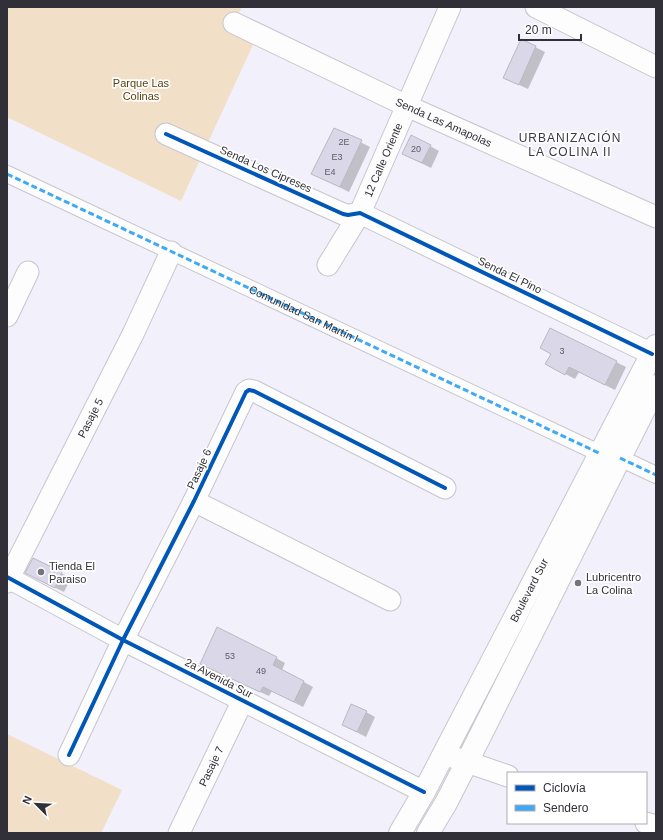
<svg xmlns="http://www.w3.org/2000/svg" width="663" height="840" font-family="Helvetica,sans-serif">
<rect width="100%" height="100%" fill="#f2f0fa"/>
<g fill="#f2dfc7">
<path d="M7 7H242L234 23 258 34 181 201 7 117Z"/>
<path d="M7 734 122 790 101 833H7Z"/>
</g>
<g fill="#0003">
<path d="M521 40 545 52 528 89 504 78Z"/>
<path d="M334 129 370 147 349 192 313 174Z"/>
<path d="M430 146 439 151 431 168 403 154Z"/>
<path d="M551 329 626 367 615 390 579 372 575 379 556 369 552 354Z"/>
<path d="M33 559 71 578 64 592 35 578Z"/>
<path d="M276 658 285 663 282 670 313 687 303 707 272 691 269 696 210 669Z"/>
<path d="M366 712 375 717 366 737 343 725Z"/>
</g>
<g fill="#dad7e8" stroke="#bab8c0">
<path d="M521 39 536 46 519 85 503 78Z"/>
<path d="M334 128 362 140 340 187 311 174Z"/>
<path d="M411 135 431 145 422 163 402 154Z"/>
<path d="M550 328 617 361 605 385 569 367 565 375 545 364 551 354 540 348Z"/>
<path d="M33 558 62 572 55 588 25 573Z"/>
<path d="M217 627 277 657 273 665 304 681 294 702 263 687 260 692 200 664Z"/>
<path d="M351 704 367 711 357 732 342 725Z"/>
</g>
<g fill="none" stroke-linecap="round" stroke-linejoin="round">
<defs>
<g id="pedestrian">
<path id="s1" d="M7 174 601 454"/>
<path d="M620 458 656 475"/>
</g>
<g id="minor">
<path d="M536 7 656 67"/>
<path id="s2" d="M234 23 407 106 656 217"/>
<path d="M166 134 343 214 348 215 360 213 652 354"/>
<path id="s3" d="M328 265 360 213 450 7"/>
<path d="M7 316 28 272"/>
<path d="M194 501 390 600"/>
<path d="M7 577 123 640 424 792"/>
<path id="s4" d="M7 582 133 334 171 252"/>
<path d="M444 754 508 776"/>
<path d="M69 755 123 640 194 501 246 392 249 390 254 391 445 488"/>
<path d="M646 823 656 826"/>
<path id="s5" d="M179 833 243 700"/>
</g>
<g id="trunk">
<path id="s6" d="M400 833 424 792 656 346"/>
<path d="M428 833 446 803 467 762 656 386"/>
</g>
</defs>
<use href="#pedestrian" stroke="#c7c5cd" stroke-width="18"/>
<use href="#minor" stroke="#c7c5cd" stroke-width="23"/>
<use href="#trunk" stroke="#c7c5cd" stroke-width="24"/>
<use href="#pedestrian" stroke="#fdfdfe" stroke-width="16"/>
<use href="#minor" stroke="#fdfdfe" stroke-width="21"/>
<use href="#trunk" stroke="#fdfdfe" stroke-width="22"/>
<g stroke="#3fa9f5" stroke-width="3" stroke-dasharray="6 3" stroke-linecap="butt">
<path d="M7 174 601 454"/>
<path d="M620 458 656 475"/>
</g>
<defs>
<g id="cycleway">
<path d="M166 134 343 214 348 215 360 213 652 354"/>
<path d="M7 577 123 640 424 792"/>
<path d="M69 755 123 640 194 501 246 392 249 390 254 391 445 488"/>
</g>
</defs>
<use href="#cycleway" stroke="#fff" stroke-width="6"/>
<use href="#cycleway" stroke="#0057b8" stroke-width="4"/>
</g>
<g fill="#75737c" stroke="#fff" stroke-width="1.5">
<circle cx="41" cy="572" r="4"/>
<circle cx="578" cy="583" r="4"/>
</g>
<g text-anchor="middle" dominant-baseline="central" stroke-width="3.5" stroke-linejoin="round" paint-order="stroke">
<g font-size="9" fill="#5d5c66">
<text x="344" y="142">2E</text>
<text x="416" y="149">20</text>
<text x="337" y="157">E3</text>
<text x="330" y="172">E4</text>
<text x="562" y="351">3</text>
<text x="230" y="656">53</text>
<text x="261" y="671">49</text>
</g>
<g font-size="11" fill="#5a3f0d" stroke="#fff">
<text x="141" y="83">Parque Las<tspan x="141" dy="13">Colinas</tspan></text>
</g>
<g font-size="11" fill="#313038" stroke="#fff">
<text stroke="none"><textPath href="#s2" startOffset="232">Senda Las Amapolas</textPath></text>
<text stroke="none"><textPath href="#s3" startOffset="119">12 Calle Oriente</textPath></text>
<text transform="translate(266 169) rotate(24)">Senda Los Cipreses</text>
<text transform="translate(510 275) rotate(26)">Senda El Pino</text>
<text stroke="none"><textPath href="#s1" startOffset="328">Comunidad San Martín I</textPath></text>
<text stroke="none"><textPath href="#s4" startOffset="184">Pasaje 5</textPath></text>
<text transform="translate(199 469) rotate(-65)">Pasaje 6</text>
<text stroke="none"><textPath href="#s6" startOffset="275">Boulevard Sur</textPath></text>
<text transform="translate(219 678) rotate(27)">2a Avenida Sur</text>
<text stroke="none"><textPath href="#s5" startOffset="74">Pasaje 7</textPath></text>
</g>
<g font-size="11" fill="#313038" stroke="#fff" text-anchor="start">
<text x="49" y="566">Tienda El<tspan x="49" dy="13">Paraiso</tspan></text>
<text x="586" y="577">Lubricentro<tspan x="586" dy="13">La Colina</tspan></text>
</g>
<g font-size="12" letter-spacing="1" fill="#3a3747" stroke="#fff">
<text x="570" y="138">URBANIZACIÓN<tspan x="570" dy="14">LA COLINA II</tspan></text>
</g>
</g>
<rect width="663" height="840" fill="none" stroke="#313038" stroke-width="16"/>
<rect x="507" y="772" width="140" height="52" fill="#ffffff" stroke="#adacaf"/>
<rect x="515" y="785" width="20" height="6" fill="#0057b8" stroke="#adacaf"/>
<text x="543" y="792" font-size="12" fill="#313038">Ciclovía</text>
<rect x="515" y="805" width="20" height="6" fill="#3fa9f5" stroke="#adacaf"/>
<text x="543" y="812" font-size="12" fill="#313038">Sendero</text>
<g transform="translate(36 804) rotate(294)" stroke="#ffffff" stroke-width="3" paint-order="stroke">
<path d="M0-3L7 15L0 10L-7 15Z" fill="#313038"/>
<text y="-6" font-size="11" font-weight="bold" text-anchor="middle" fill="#313038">N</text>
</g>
<path d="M519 34v6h62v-6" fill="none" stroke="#313038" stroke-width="2"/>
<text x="525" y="34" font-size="12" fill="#313038" stroke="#ffffff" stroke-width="3" paint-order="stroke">20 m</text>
</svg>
